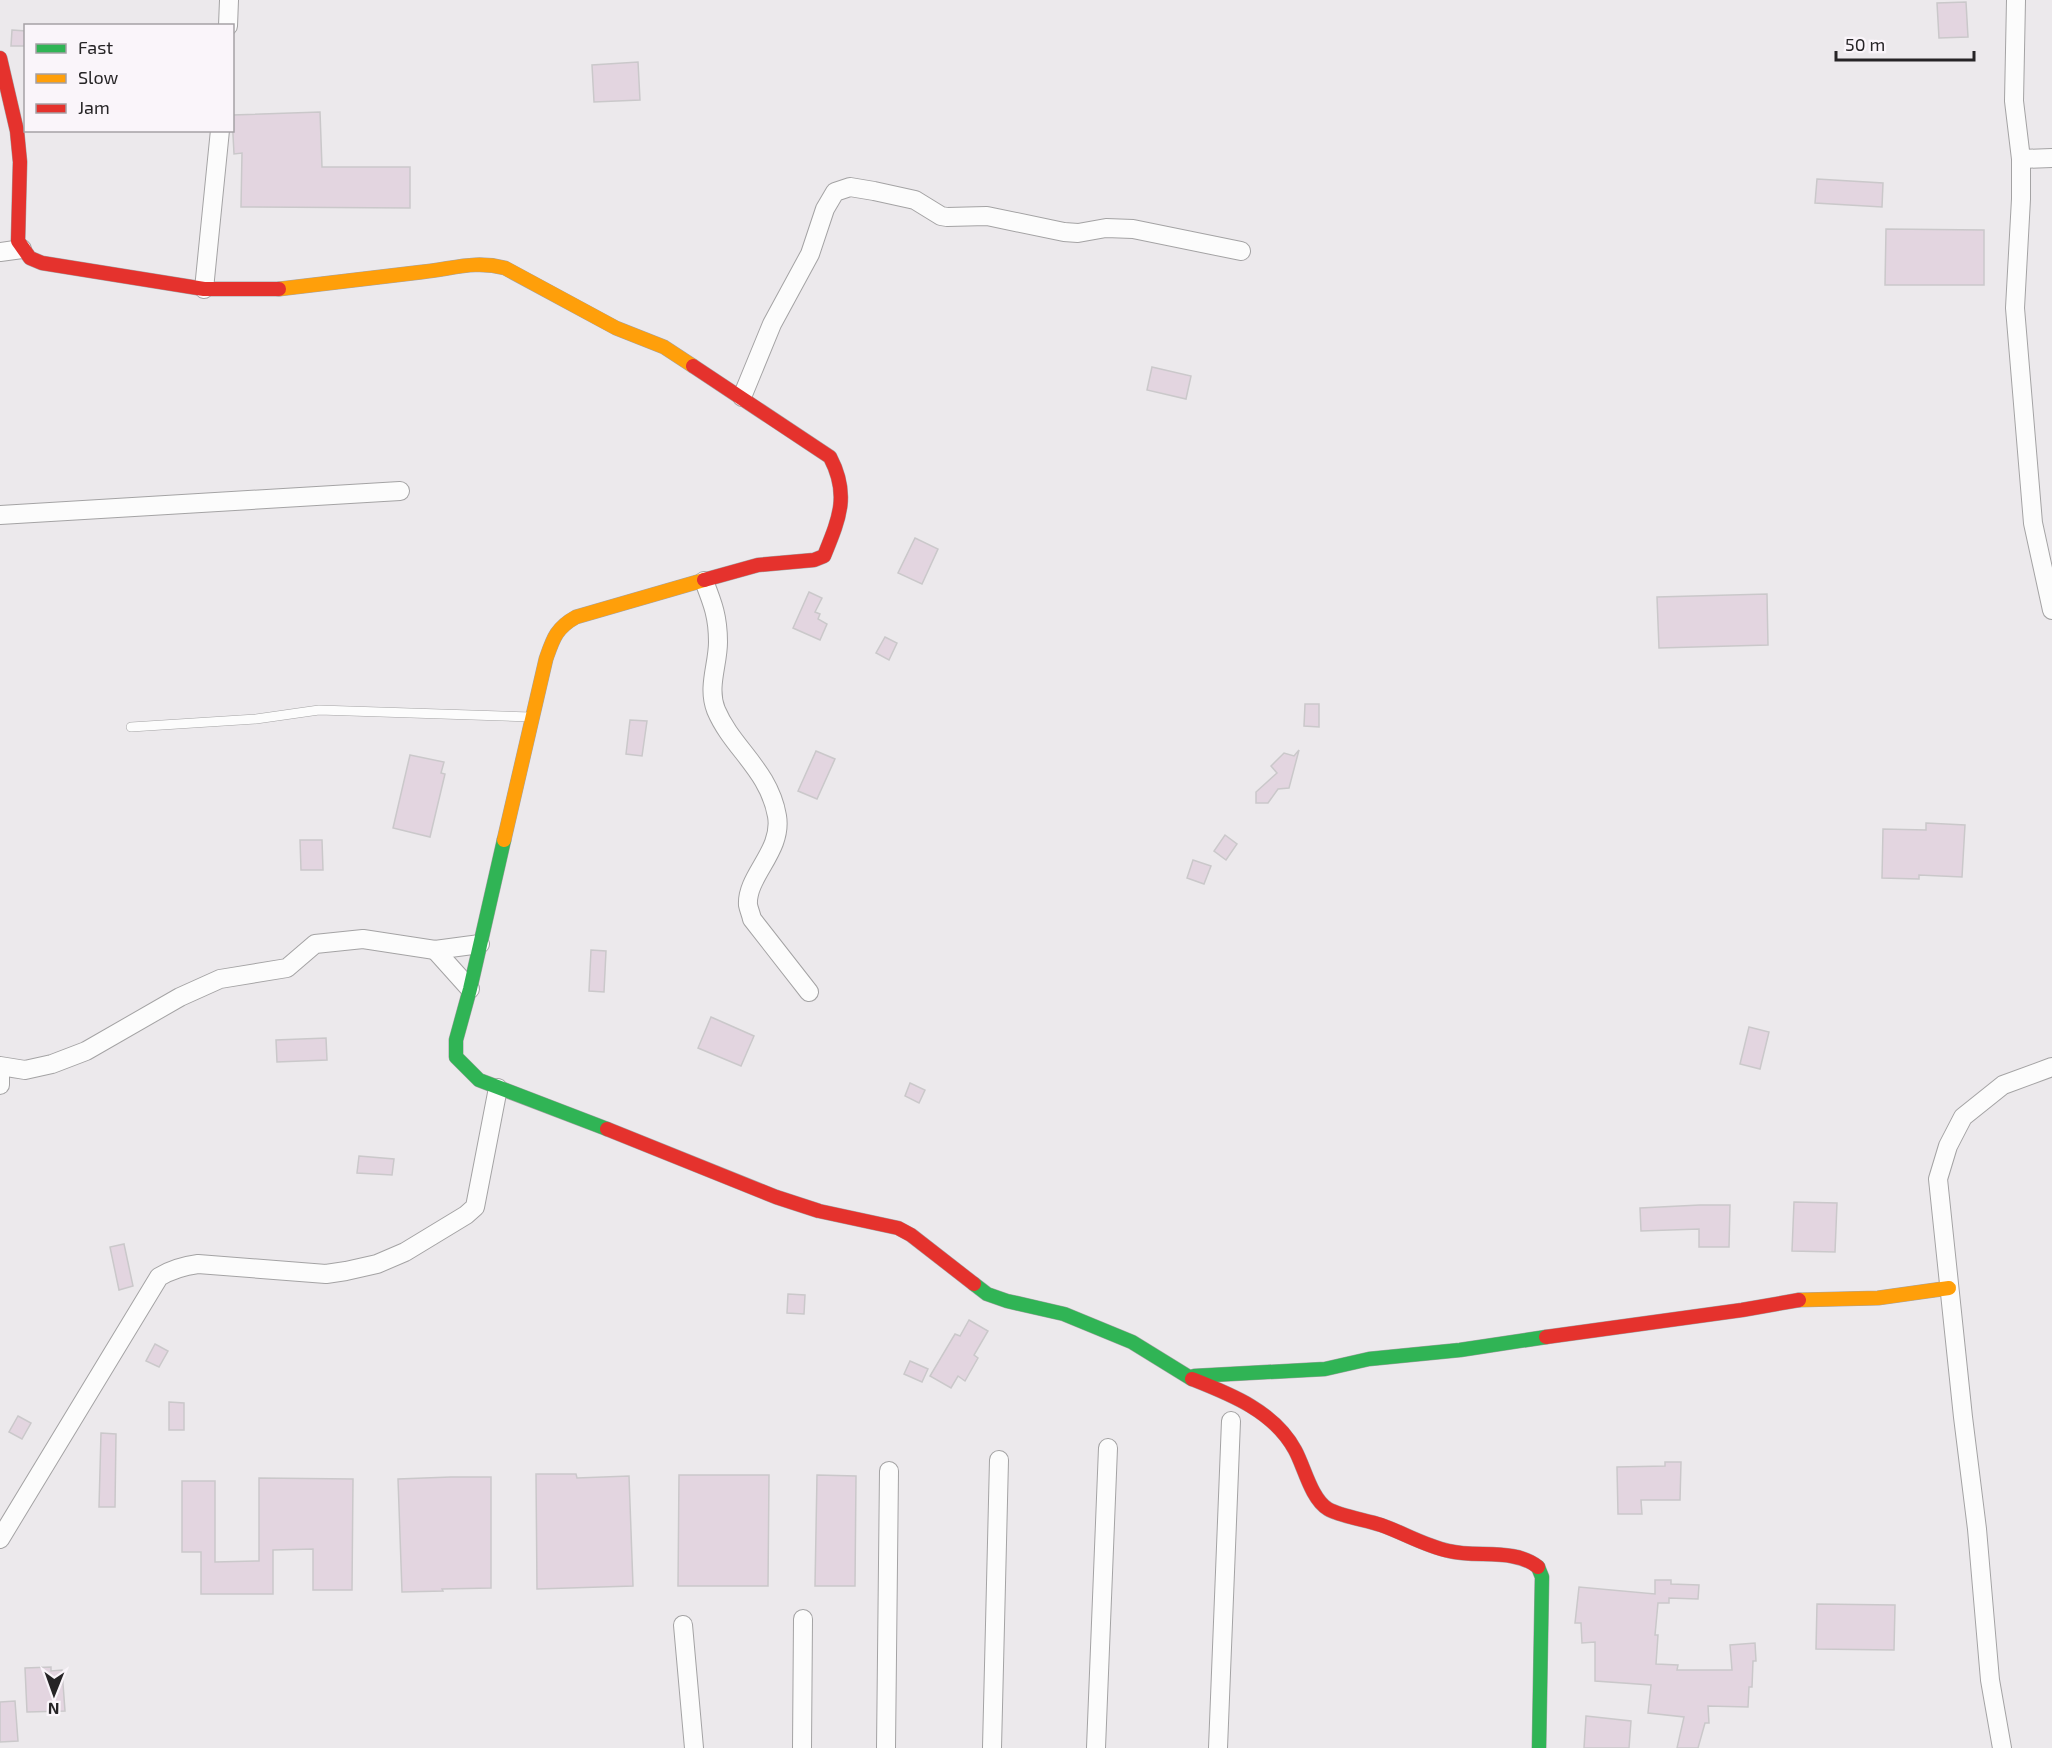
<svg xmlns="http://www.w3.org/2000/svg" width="2052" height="1748" font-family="'Exo 2',sans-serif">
<rect width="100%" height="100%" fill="#ece9ec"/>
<g fill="#e3d5e0" stroke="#cac8ca" stroke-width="1.5">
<path d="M1966 2 1968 37 1939 38 1937 3Z"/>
<path d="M12 30 26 31V46H11Z"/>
<path d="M638 62 640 100 594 102 592 65Z"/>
<path d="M320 112 322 167H410V208L241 207 242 153 234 154 232 115Z"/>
<path d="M1817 179 1883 183 1882 207 1815 203Z"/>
<path d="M1886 229 1984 230V285H1885Z"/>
<path d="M1152 367 1191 376 1186 399 1147 390Z"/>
<path d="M915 538 938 549 922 584 898 573Z"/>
<path d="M809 592 822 598 815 612 820 614 818 619 827 624 820 640 793 628Z"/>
<path d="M1767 594 1768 645 1659 648 1657 597Z"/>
<path d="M885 637 897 643 889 660 876 653Z"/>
<path d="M1305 704H1319V727L1304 726Z"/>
<path d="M630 720 647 721 642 756 626 754Z"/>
<path d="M1299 750 1289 788 1278 789 1268 803H1256V792L1277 773 1271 766 1284 753 1294 756Z"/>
<path d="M816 751 835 759 817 799 798 791Z"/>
<path d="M410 755 444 762 441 773 445 774 430 837 393 828Z"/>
<path d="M1926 823 1965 825 1962 877 1919 875V879L1882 878 1883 829 1926 830Z"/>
<path d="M1225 835 1237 844 1226 860 1214 851Z"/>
<path d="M300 840H322L323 870H301Z"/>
<path d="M1193 860 1211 866 1204 884 1187 878Z"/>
<path d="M591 950 606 951 604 992 589 991Z"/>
<path d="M711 1017 754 1036 741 1066 698 1048Z"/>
<path d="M1749 1027 1769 1032 1760 1069 1740 1064Z"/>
<path d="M326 1038 327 1060 277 1062 276 1040Z"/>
<path d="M910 1083 925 1090 919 1103 905 1096Z"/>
<path d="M359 1156 394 1159 392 1175 357 1173Z"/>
<path d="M1794 1202 1837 1203 1835 1252 1792 1251Z"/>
<path d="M1700 1205H1730L1729 1247H1699V1229L1641 1231 1640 1208Z"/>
<path d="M124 1244 133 1286 119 1290 110 1247Z"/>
<path d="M788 1294 805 1295 804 1314 787 1313Z"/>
<path d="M969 1320 988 1331 974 1355 978 1358 965 1381 958 1376 951 1388 930 1376 955 1334 960 1336Z"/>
<path d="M155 1344 168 1351 159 1367 146 1361Z"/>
<path d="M910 1361 928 1369 922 1382 904 1374Z"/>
<path d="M169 1402 184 1403V1430H169Z"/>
<path d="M18 1416 31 1423 22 1439 9 1432Z"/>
<path d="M101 1433 116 1434 115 1507H99Z"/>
<path d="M1665 1462H1681L1680 1500H1641L1642 1514H1618L1617 1467 1665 1466Z"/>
<path d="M536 1474H576L577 1478 629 1476 633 1586 537 1589Z"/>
<path d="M679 1475H769L768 1586H678Z"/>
<path d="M817 1475 856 1476 855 1586H815Z"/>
<path d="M451 1477H491V1588L442 1589 443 1591 402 1592 398 1479Z"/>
<path d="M259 1478 353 1479 352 1590H313V1549L273 1550V1594H201V1552H182V1481H215V1562L259 1561Z"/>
<path d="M1655 1580H1671V1584L1699 1585 1698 1599 1669 1598V1603H1658L1655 1635H1658L1656 1664 1678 1665 1677 1670H1732L1730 1645 1755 1643 1756 1661H1753L1752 1687H1749L1748 1707 1708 1706 1709 1723H1705L1698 1748H1677L1684 1717 1648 1713 1651 1685 1595 1681V1642L1582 1643 1581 1623H1575L1579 1587 1655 1594Z"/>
<path d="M1817 1604 1895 1605 1894 1650 1816 1649Z"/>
<path d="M51 1667V1671L62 1670 65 1711 27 1712 25 1668Z"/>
<path d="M15 1701 18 1741 0 1742V1702Z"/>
<path d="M1586 1716 1631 1721 1629 1748H1584Z"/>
</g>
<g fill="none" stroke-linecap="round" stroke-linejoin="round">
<defs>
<path id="lane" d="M131 727 256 719 319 710 531 717"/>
<g id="street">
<path d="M2016 0 2014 101 2021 159V199L2015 308 2033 523 2052 610"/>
<path d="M228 26 229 0"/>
<path d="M2021 159 2052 158"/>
<path d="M0 252 22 249"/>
<path d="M204 289 220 130"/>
<path d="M742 397 772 324 810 254 825 209 835 192 850 187 874 191 915 200 941 216 947 217 987 216 1064 232 1078 233 1106 228 1133 229 1241 251"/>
<path d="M0 515 400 491"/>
<path d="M704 581C713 604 718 617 718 642 718 665 707 687 716 710 732 748 769 770 777 816 783 851 746 876 748 905 749 910 751 914 752 919L809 992"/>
<path d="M435 950 470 989"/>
<path d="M0 1066 25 1070 52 1064 86 1051 180 997 220 979 287 968 315 944 363 939 435 950 480 944"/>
<path d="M0 1070V1085"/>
<path d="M0 1539 159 1277C172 1269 183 1266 198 1264L326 1274 346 1271 377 1264 405 1252 466 1215 475 1207 498 1088"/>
<path d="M683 1625 694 1748"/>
<path d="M802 1748 803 1619"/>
<path d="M886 1748 889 1471"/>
<path d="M992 1748 999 1460"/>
<path d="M1096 1748 1108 1448"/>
<path d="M1218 1748 1231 1421"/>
<path d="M2002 1748 1990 1680 1977 1529 1963 1417 1938 1179 1948 1146 1963 1117 2003 1085 2052 1067"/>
</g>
<g id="fast">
<path d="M504 840 470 989 456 1040V1057L479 1080 607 1129"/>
<path d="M974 1284 987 1294 1007 1301 1064 1314 1132 1342 1192 1379"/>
<path d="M1194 1376 1325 1369 1369 1359 1460 1350 1546 1337"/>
<path d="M1538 1567 1542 1577 1539 1748"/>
</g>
<g id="slow">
<path d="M279 289C327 283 374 278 422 272 453 269 474 260 505 268L616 328 664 347 693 366"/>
<path d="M504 840 546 659C553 639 556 628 576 617L704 580"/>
<path d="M1799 1300 1878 1298 1949 1288"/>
</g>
<g id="jam">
<path d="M0 58 17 131 20 162 18 241 30 258 42 263 204 289H279"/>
<path d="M693 366 830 457C850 495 839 519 824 556L814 560 758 565 704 580"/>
<path d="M607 1129 776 1197 819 1211 898 1228 911 1235 974 1284"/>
<path d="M1546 1337 1742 1310 1799 1300"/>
<path d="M1192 1379C1230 1394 1274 1411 1295 1450 1304 1466 1311 1499 1328 1509 1340 1516 1366 1520 1381 1525 1404 1533 1425 1546 1449 1551 1477 1558 1515 1548 1538 1567"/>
</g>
</defs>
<use href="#lane" stroke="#a4a3a4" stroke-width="10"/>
<use href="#street" stroke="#a4a3a4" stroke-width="20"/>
<use href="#fast" stroke="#a4a3a4" stroke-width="15"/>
<use href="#slow" stroke="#a4a3a4" stroke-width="15"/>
<use href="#jam" stroke="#a4a3a4" stroke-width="15"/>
<use href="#lane" stroke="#fcfcfc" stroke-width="9"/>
<use href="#street" stroke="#fcfcfc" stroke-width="18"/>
<use href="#fast" stroke="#30b455" stroke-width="14"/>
<use href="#slow" stroke="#ff9f0a" stroke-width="14"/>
<use href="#jam" stroke="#e5322d" stroke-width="14"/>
</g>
<rect x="24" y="24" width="210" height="108" fill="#faf5fa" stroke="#a5a1a5" stroke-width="1.5"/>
<rect x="36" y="44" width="30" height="9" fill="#30b455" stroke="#a5a1a5" stroke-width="1.5"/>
<text x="78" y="54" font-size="18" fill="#262426">Fast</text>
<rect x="36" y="74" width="30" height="9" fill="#ff9f0a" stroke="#a5a1a5" stroke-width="1.5"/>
<text x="78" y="84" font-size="18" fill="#262426">Slow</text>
<rect x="36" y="104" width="30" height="9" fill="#e5322d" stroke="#a5a1a5" stroke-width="1.5"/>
<text x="78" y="114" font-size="18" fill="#262426">Jam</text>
<g transform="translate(54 1694) rotate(181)" stroke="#faf5fa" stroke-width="4.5" paint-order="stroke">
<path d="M0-4.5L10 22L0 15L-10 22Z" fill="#262426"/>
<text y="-9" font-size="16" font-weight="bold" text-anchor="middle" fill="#262426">N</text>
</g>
<path d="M1836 51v9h138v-9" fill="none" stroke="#262426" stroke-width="3"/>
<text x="1845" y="51" font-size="18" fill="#262426" stroke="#faf5fa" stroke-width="4.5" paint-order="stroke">50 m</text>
</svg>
